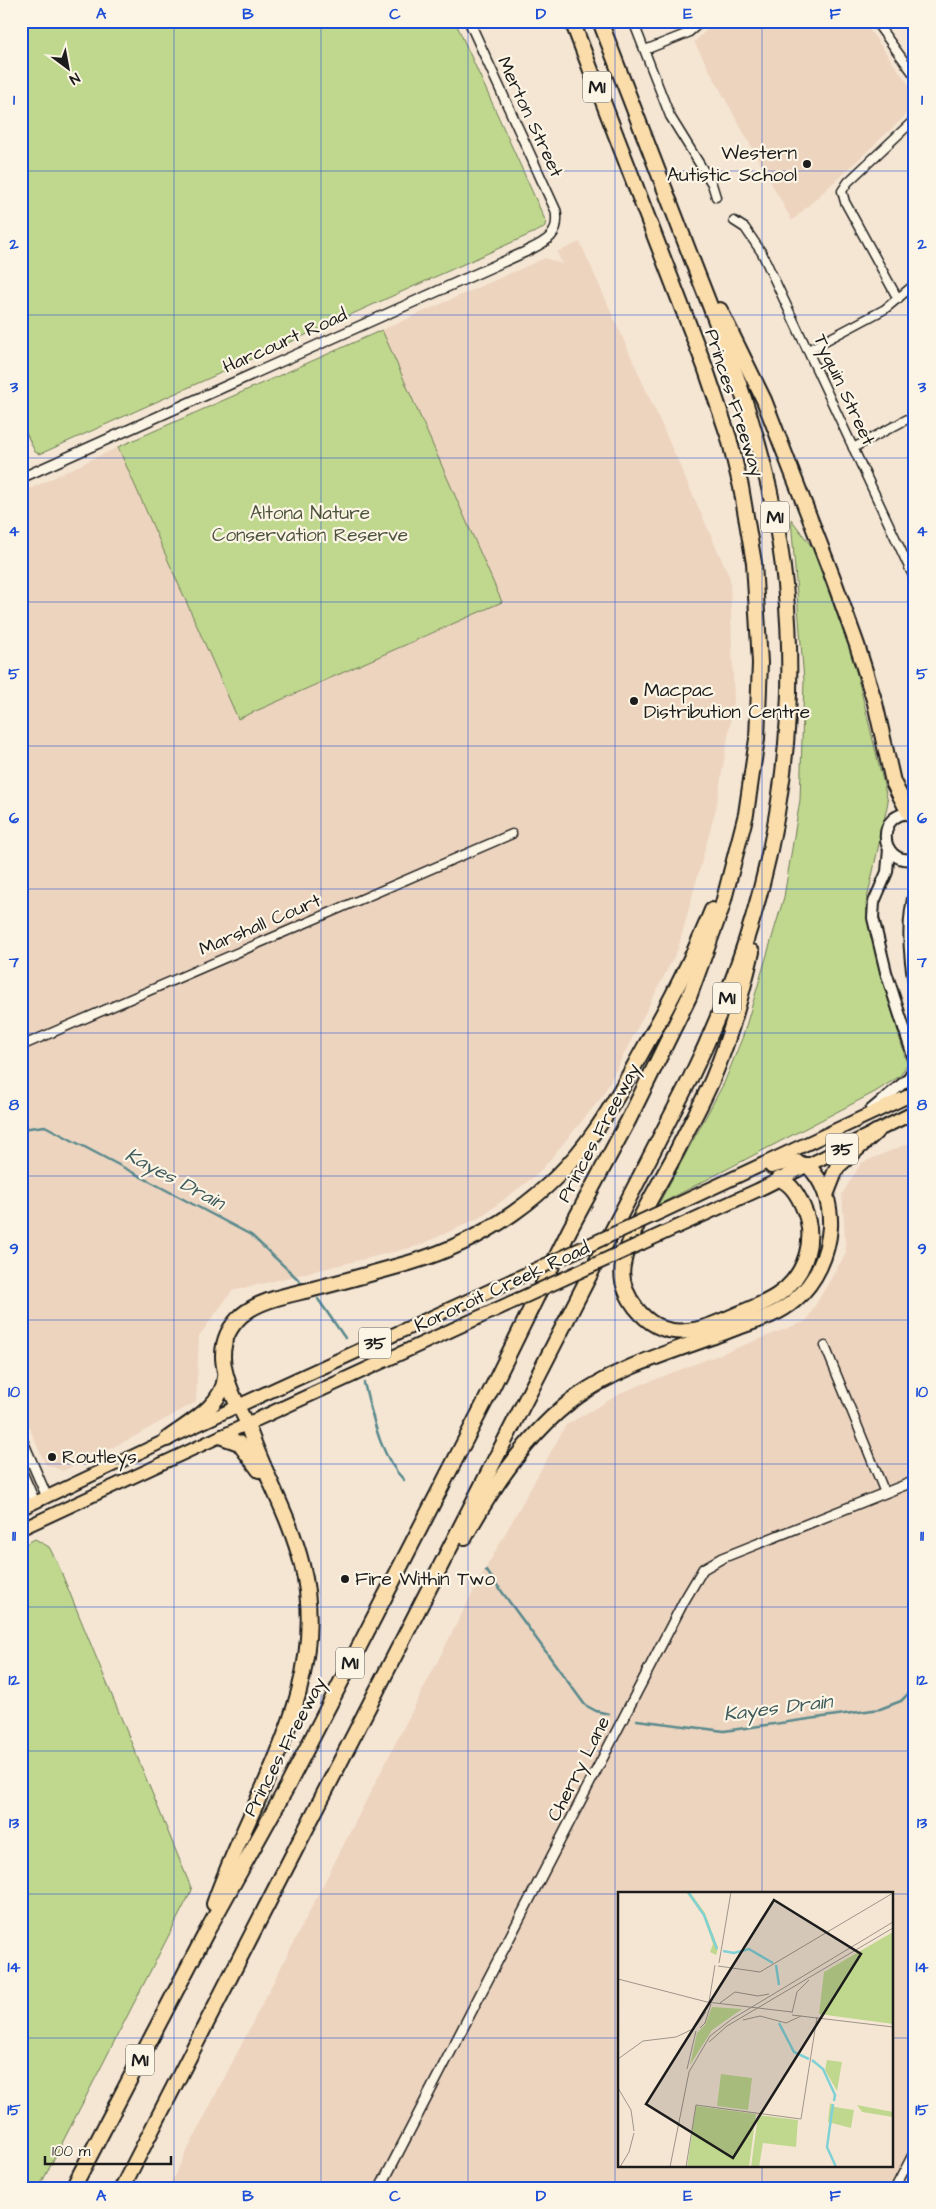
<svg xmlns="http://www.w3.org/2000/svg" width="936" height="2209" font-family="'Architects Daughter',sans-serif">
<rect width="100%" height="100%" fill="#f5e6d4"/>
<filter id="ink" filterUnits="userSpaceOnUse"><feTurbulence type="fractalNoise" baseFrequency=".02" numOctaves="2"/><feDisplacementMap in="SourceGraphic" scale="10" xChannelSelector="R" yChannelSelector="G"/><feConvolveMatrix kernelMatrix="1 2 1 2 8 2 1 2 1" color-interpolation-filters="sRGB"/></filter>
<g filter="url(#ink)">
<g fill="#edd4bf" fill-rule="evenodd">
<path d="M716 21H863L915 93V107L792 221 694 42Z"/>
<path d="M580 242 730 578 734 701 716 809 678 949 602 1097 538 1174 479 1218 418 1246 232 1291 199 1336 196 1402 128 1440 63 1471 45 1464 21 1409V493L118 447 238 719 502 602 382 330 545 258 562 264 557 252Z"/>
<path d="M907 1144 915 1150V2188H168L478 1582 566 1425 625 1391 806 1321 846 1253 842 1194 861 1163ZM620 1893H892V2165H620Z"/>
</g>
<g fill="#bfd88e" stroke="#6e7a55">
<path d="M21 21H455L546 222 544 228 40 454 35 452 21 422Z"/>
<path d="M382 330 502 602 238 719 118 447Z"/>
<path d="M791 519 812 547 852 654 888 802 866 904 869 928 907 1064 900 1076 875 1092 658 1205 724 1083 743 1036 784 897 800 800 804 681Z"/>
<path d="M35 1539 49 1547 57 1562 192 1890 39 2188H21V1546Z"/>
</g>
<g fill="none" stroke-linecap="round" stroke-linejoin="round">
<g stroke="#58898c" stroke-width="2.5">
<path d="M21 1129 45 1126 251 1235 302 1283"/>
<path d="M318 1299 345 1338"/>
<path d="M364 1383C373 1416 379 1455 404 1480"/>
<path d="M486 1570 585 1705 596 1711 609 1714"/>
<path d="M637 1720 724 1731 880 1709 901 1701 915 1687"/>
</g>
<defs>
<g id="minor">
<path d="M633 21 670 116 712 184 716 197"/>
<path d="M875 21 915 76"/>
<path d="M645 50 688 33 702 21"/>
<path d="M734 221 745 228 762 253 915 580"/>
<path d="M898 299 845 202 842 191 848 182 915 119"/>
<path d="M808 350 885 309 915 284"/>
<path d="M853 448 915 415"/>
<path d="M21 1046 512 834"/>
<path d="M825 1346 885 1493"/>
<path d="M895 2188 915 2150"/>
</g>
<g id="tertiary">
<path d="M21 478 525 252C545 242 560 237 556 211L469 21"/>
<path d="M21 1437 47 1497"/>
<path d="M21 1470 35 1502"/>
<path d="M380 2188 684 1601 703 1569 722 1558 915 1481"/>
</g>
<g id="secondary">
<path d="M915 814C876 807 876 866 915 859"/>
<path d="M889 849 887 872 874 902 873 918 886 972 915 1062"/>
<path d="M915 891C906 922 909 957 915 988"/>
<path d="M871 1110 908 1079 915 1067"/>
</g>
<g id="primary">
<path d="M21 1509 238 1406"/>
<path d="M21 1529 247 1424"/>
</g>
<g id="trunk">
<path d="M771 1167 797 1161 807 1165"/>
<path d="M661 1212 915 1093"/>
<path d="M642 1243 758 1190 915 1112"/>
<path d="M495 1310 247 1424 238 1406 513 1280"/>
</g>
<g id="motorway">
<path d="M720 310 764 400 833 578 857 645 875 703 893 782 909 813"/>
<path d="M752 952C742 994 730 1038 713 1078 703 1102 689 1126 678 1149 662 1181 628 1232 623 1265 620 1280 627 1296 636 1308 666 1346 702 1330 738 1314 752 1308 767 1303 779 1294 807 1274 817 1237 803 1207 798 1195 791 1183 779 1179"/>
<path d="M826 1195 837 1167 876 1132"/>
<path d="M238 1406C223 1375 212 1342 242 1315 261 1299 290 1295 313 1289 345 1281 377 1272 409 1263 484 1241 550 1196 595 1131 613 1106 628 1077 643 1050 669 1004 693 958 712 910"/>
<path d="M222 1437 239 1443 259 1470"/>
<path d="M167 1439C187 1424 223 1406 225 1377"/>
<path d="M465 1537C492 1488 532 1428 578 1396 623 1364 679 1350 730 1330 752 1322 777 1316 795 1300 816 1282 828 1255 830 1227 831 1204 824 1181 807 1165"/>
<path d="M214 1904C251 1796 333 1685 302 1565 290 1516 263 1472 247 1424"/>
<path d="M73 2188 207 1931 287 1787 490 1392 570 1229 628 1121 689 997 722 907 746 814 757 739 760 663 754 563 741 487 729 438 705 367 572 21"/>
<path d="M122 2188 689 1081C785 886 818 671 762 459 745 393 719 329 694 265 663 184 631 103 600 21"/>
</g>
</defs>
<use href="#minor" stroke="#1c1c1c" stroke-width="11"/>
<use href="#tertiary" stroke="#1c1c1c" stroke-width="12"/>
<use href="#secondary" stroke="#1c1c1c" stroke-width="14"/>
<use href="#primary" stroke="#1c1c1c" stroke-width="15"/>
<use href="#trunk" stroke="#1c1c1c" stroke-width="16"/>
<use href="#motorway" stroke="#1c1c1c" stroke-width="18"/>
<use href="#minor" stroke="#fcf5e5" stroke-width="8"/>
<use href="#tertiary" stroke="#fcf5e5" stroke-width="9"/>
<use href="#secondary" stroke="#fcf5e5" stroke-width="10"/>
<use href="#primary" stroke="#faddab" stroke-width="11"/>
<use href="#trunk" stroke="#faddab" stroke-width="12"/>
<use href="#motorway" stroke="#faddab" stroke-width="14"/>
<defs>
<g id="trunk-bridge">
<path d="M513 1280 661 1212"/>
<path d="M495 1310 642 1243"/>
</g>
</defs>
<use href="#trunk-bridge" stroke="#1c1c1c" stroke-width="16" stroke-linecap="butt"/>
<use href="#trunk-bridge" stroke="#faddab" stroke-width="12"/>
</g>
</g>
<path fill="none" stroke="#1d4ed8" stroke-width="1" stroke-opacity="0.55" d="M174 21V2188M321 21V2188M468 21V2188M615 21V2188M762 21V1893M21 171H915M21 315H915M21 458H915M21 602H915M21 746H915M21 889H915M21 1033H915M21 1176H915M21 1320H915M21 1464H915M21 1607H915M21 1751H915M21 1894H620M892 1894H915M21 2038H620M892 2038H915M762 2165V2188"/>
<g fill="#1c1c1c" stroke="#fcf5e5" stroke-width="2">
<circle cx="807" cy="164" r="5"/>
<circle cx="634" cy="701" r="5"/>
<circle cx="52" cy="1457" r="5"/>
<circle cx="345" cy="1579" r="5"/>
</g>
<g text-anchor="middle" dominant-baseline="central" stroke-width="4.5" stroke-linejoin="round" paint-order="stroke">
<g fill="#fcf5e5" stroke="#5f5d58" stroke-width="1">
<rect x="583" y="71.5" width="28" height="31" rx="4"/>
<rect x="761" y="501.5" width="28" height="31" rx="4"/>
<rect x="713" y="982.5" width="28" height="31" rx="4"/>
<rect x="826" y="1133.5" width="32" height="31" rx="4"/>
<rect x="359" y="1327.5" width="32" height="31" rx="4"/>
<rect x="336" y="1647.5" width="28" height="31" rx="4"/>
<rect x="126" y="2044.5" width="28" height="31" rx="4"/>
</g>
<g font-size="18" font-weight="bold" fill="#1c1c1c">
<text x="597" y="87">M1</text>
<text x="775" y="517">M1</text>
<text x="727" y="998">M1</text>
<text x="842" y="1149">35</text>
<text x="375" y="1343">35</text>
<text x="350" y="1663">M1</text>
<text x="140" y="2060">M1</text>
</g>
<g font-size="19" fill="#1c1c1c" stroke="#fcf5e5">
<text transform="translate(530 117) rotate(65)">Merton Street</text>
<text transform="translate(285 341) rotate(-24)">Harcourt Road</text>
<text transform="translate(844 390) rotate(65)">Tyquin Street</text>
<text transform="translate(734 403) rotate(72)">Princes Freeway</text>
<text transform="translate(260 925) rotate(-23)">Marshall Court</text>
<text transform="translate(599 1133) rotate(-62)">Princes Freeway</text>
<text transform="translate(502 1287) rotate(-25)">Kororoit Creek Road</text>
<text transform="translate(285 1747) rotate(-62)">Princes Freeway</text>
<text transform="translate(579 1769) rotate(-63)">Cherry Lane</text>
</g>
<g font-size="19" fill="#1c1c1c" stroke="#fcf5e5" text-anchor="start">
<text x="797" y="153" text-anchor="end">Western<tspan x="797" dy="22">Autistic School</tspan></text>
<text x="644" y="690">Macpac<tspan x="644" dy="22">Distribution Centre</tspan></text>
<text x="62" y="1457">Routleys</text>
<text x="355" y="1579">Fire Within Two</text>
</g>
<g font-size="19" fill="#4d543e" stroke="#fcf5e5">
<text x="310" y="513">Altona Nature<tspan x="310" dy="22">Conservation Reserve</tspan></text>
</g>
<g font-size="20" font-style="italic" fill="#3f5b5d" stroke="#fcf5e5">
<text transform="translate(175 1179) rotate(28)">Kayes Drain</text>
<text transform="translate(778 1708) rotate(-7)">Kayes Drain</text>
</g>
</g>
<g transform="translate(618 1892)">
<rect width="275" height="275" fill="#f5e6d4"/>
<path d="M68 0H72L87 21 100 56 98 63 92 60 95 52 85 23ZM275 40V132L201 122 206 80ZM94 115 124 117 94 138 72 173 79 141 87 133ZM209 168 224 170 219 199 207 178ZM103 182 134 186 130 218 99 214ZM212 211 217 215 236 218 233 236 210 230ZM239 213 275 220V225L244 220ZM78 214 138 222 131 275H69ZM140 223 180 228 178 255 145 251 141 275H133Z" fill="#bfd88e"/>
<path fill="none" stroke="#80d1d6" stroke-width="2.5" d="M70 0 86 23 99 57M105 59 116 61 131 57 155 71M158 73 161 93M161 131 176 160 191 167M194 168 205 177 217 203 216 209M215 212 209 255 218 275"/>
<path fill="none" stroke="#9e958a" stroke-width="1" d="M101 71 113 0M100 74 142 80 275 1M0 87 89 110 174 120M91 110 97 73M102 111 117 100 140 104 151 102M174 121 179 100 191 88M174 123 275 135M125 128 142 124 168 131 183 124M78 134 88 120M82 136 87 131 93 112M91 150 109 134 275 36M0 167 25 149 58 145 77 136M69 177 78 139M0 196 13 218 16 239M183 227 199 125M2 275 11 260 16 241M52 275 71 180 92 144 114 127 275 30M68 275 78 213 183 227"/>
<path fill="#1c1c1c" fill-opacity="0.15" stroke="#1c1c1c" stroke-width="2.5" d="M156 8 243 62 115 266 28 212Z"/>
<rect width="275" height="275" fill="none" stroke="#1c1c1c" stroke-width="2.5"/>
</g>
<rect width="936" height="2209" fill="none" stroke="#fcf5e5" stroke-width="55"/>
<g transform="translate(68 68) rotate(148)" stroke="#fcf5e5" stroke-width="4" paint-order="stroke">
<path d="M0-4L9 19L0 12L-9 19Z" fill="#1c1c1c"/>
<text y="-8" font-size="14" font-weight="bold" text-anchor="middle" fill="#1c1c1c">N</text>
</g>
<path d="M45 2156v8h126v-8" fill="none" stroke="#1c1c1c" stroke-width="2.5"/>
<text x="52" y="2156" font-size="15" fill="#1c1c1c" stroke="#fcf5e5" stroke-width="4" paint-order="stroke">100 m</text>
<rect x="28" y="28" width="880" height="2154" fill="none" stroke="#1d4ed8" stroke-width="2"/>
<g font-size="16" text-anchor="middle" font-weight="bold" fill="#1d4ed8">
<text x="101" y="19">A</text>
<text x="248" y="19">B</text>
<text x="395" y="19">C</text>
<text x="541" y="19">D</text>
<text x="688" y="19">E</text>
<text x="835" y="19">F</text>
<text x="14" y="105">1</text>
<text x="922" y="105">1</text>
<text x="14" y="249">2</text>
<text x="922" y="249">2</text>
<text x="14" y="392">3</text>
<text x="922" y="392">3</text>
<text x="14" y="536">4</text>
<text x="922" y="536">4</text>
<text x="14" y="679">5</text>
<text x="922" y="679">5</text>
<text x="14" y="823">6</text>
<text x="922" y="823">6</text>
<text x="14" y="967">7</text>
<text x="922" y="967">7</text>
<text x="14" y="1110">8</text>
<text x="922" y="1110">8</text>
<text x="14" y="1254">9</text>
<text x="922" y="1254">9</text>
<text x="14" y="1397">10</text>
<text x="922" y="1397">10</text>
<text x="14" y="1541">11</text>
<text x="922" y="1541">11</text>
<text x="14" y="1685">12</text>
<text x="922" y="1685">12</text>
<text x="14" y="1828">13</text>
<text x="922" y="1828">13</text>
<text x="14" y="1972">14</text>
<text x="922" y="1972">14</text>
<text x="14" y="2115">15</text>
<text x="922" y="2115">15</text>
<text x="101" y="2201">A</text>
<text x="248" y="2201">B</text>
<text x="395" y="2201">C</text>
<text x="541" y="2201">D</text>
<text x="688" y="2201">E</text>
<text x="835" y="2201">F</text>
</g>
</svg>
